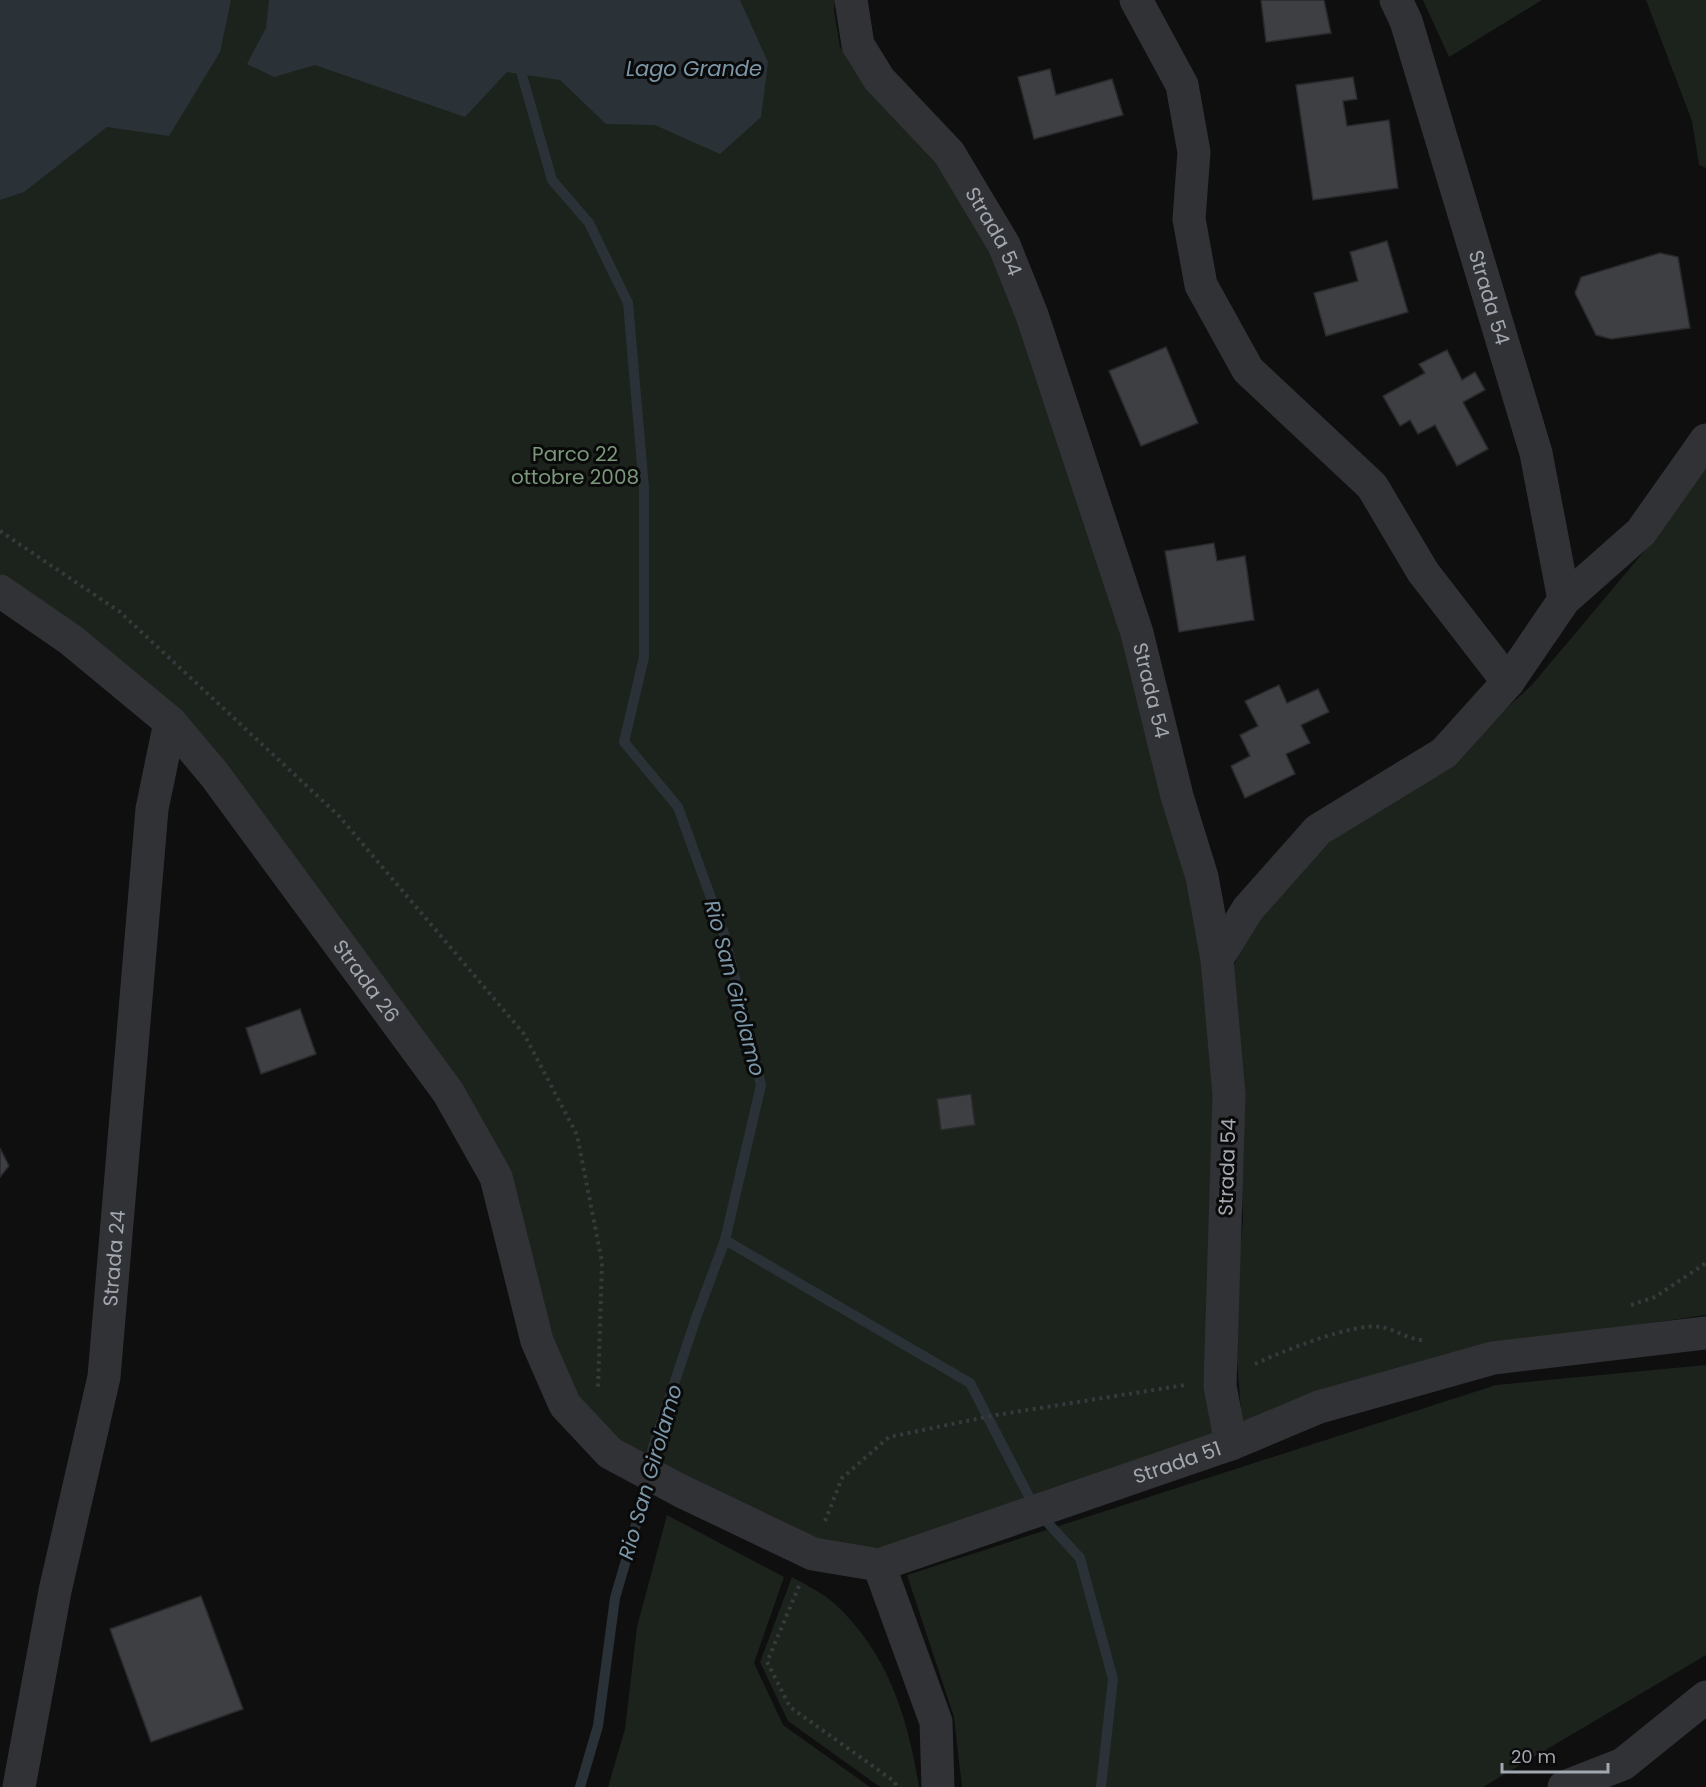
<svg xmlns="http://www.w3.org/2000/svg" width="1706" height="1787" font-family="Poppins,sans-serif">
<rect width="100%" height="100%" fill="#0f0f10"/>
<g fill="#1c231c">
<path d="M0 0H835L834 11 840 47 868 85 942 159 991 254 1020 326 1123 636 1214 969 1220 1444 875 1552 810 1541 621 1448 574 1402 542 1332 508 1175 90 642 0 574Z"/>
<path d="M1423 0H1542L1449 57Z"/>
<path d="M1646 0H1706V168L1699 165 1692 121Z"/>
<path d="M1706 467V1315L1497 1345 1242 1424 1234 1322 1243 1219 1236 1058 1229 976 1252 927 1311 858 1360 816 1429 778 1531 686 1647 548Z"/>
<path d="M1706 1365V1655L1483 1787H962L954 1717 907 1575 1496 1385Z"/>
<path d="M667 1515 784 1577 754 1663 783 1725 870 1787H608L625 1729 637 1627Z"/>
<path d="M792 1577C806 1585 823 1593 835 1604 888 1653 908 1718 919 1787H880L788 1721 760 1662Z"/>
</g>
<g fill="#2a3237">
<path d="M0 0H231L220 52 169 136 107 127 24 192 0 200Z"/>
<path d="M269 0H740L768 62 761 117 720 154 655 125 606 124 560 80 507 72 465 117 315 65 274 77 247 64 266 28Z"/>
</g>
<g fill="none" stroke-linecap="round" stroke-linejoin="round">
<g stroke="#2a3237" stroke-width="10">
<path d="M522 75 552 180 589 223 628 303 644 488V657L624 742 678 807 724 934 761 1085 725 1240 696 1318 653 1447 634 1533 615 1598 598 1726 580 1787"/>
<path d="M725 1240 970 1383 1036 1510 1080 1558 1113 1679 1101 1787"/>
</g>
</g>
<g fill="#3e3f43" stroke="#292a2c" stroke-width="1.5">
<path d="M1261 0H1324L1331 33 1266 42Z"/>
<path d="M1050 69 1056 95 1112 79 1123 115 1034 139 1018 77Z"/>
<path d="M1353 77 1357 99 1343 101 1347 126 1389 120 1398 188 1313 200 1296 85Z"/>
<path d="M1387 241 1408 312 1326 336 1314 293 1358 281 1350 252Z"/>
<path d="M1660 253 1678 257 1690 328 1611 339 1596 335 1575 293 1581 277Z"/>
<path d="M1166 347 1198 423 1141 446 1109 371Z"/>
<path d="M1447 350 1462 380 1475 372 1485 390 1463 402 1488 449 1457 466 1435 425 1418 434 1410 420 1400 426 1383 396 1425 373 1419 364Z"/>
<path d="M1214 543 1217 561 1245 556 1254 620 1179 632 1165 551Z"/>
<path d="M1279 685 1287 703 1318 689 1329 712 1301 725 1310 743 1286 754 1295 774 1245 798 1231 766 1250 756 1240 735 1258 726 1245 701Z"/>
<path d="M300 1009 316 1054 261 1074 246 1028Z"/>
<path d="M971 1094 975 1125 941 1130 937 1099Z"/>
<path d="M0 1148 9 1166 0 1177Z"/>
<path d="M201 1596 243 1709 151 1742 110 1629Z"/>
</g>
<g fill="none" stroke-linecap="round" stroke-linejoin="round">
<g stroke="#37393c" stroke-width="4" stroke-dasharray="3 4.5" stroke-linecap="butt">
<path d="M0 531 120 612 339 816 524 1034 577 1135 602 1262 598 1390"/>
<path d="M1631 1305 1655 1297 1706 1263"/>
<path d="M1255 1364C1280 1352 1355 1322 1381 1327 1395 1329 1407 1339 1422 1340"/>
<path d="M825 1521 842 1478 889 1437 996 1415 1185 1385"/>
<path d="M799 1586 767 1662 790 1707 895 1782 896 1787"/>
</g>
<g stroke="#313235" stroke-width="33">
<path id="s1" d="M851 0 858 45 879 79 949 153 1004 245 1032 315 1137 633 1177 796 1202 877 1217 959 1229 1095 1220 1386 1231 1444"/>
<path d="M1136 0 1182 85 1194 152 1189 219 1201 285 1248 370 1372 486 1423 572 1508 682"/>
<path id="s2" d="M1396 0 1406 21 1536 453 1564 600"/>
<path id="s3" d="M0 591 71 640 170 722 214 774 448 1092 496 1177 537 1341 565 1405 610 1453 681 1491 813 1554 879 1565 1231 1444 1319 1407 1493 1358 1706 1333"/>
<path d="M1217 959 1248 909 1318 830 1444 753 1508 682 1564 600 1641 532 1706 440"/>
<path d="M879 1565 936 1722 938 1787"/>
<path id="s4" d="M19 1787 55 1591 104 1377 152 809 170 722"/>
<path d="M1564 1787 1623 1764 1706 1697"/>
</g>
</g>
<g text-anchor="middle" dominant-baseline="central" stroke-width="6" stroke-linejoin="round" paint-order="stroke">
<g font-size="20" fill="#a2a7b0" stroke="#0a0a0b">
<text stroke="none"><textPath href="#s1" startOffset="278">Strada 54</textPath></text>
<text stroke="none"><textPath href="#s2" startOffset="312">Strada 54</textPath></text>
<text stroke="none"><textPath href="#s1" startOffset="764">Strada 54</textPath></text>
<text stroke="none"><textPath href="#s3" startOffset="540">Strada 26</textPath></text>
<text transform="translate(1227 1167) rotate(-88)">Strada 54</text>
<text stroke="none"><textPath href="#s4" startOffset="538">Strada 24</textPath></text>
<text stroke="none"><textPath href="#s3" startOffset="1689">Strada 51</textPath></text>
</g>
<g font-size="20" fill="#7b997a" stroke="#0a0a0b">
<text x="575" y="454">Parco 22<tspan x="575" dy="23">ottobre 2008</tspan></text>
</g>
<g font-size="21" font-style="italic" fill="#7b97a8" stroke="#0a0a0b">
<text x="694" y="68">Lago Grande</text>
<text transform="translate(735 988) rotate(75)">Rio San Girolamo</text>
<text transform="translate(650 1472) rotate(-74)">Rio San Girolamo</text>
</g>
</g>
<path d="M1502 1763v9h106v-9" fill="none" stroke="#a2a7b0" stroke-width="3"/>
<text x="1511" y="1763" font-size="18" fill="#a2a7b0" stroke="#0a0a0b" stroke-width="4.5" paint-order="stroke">20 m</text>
</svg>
